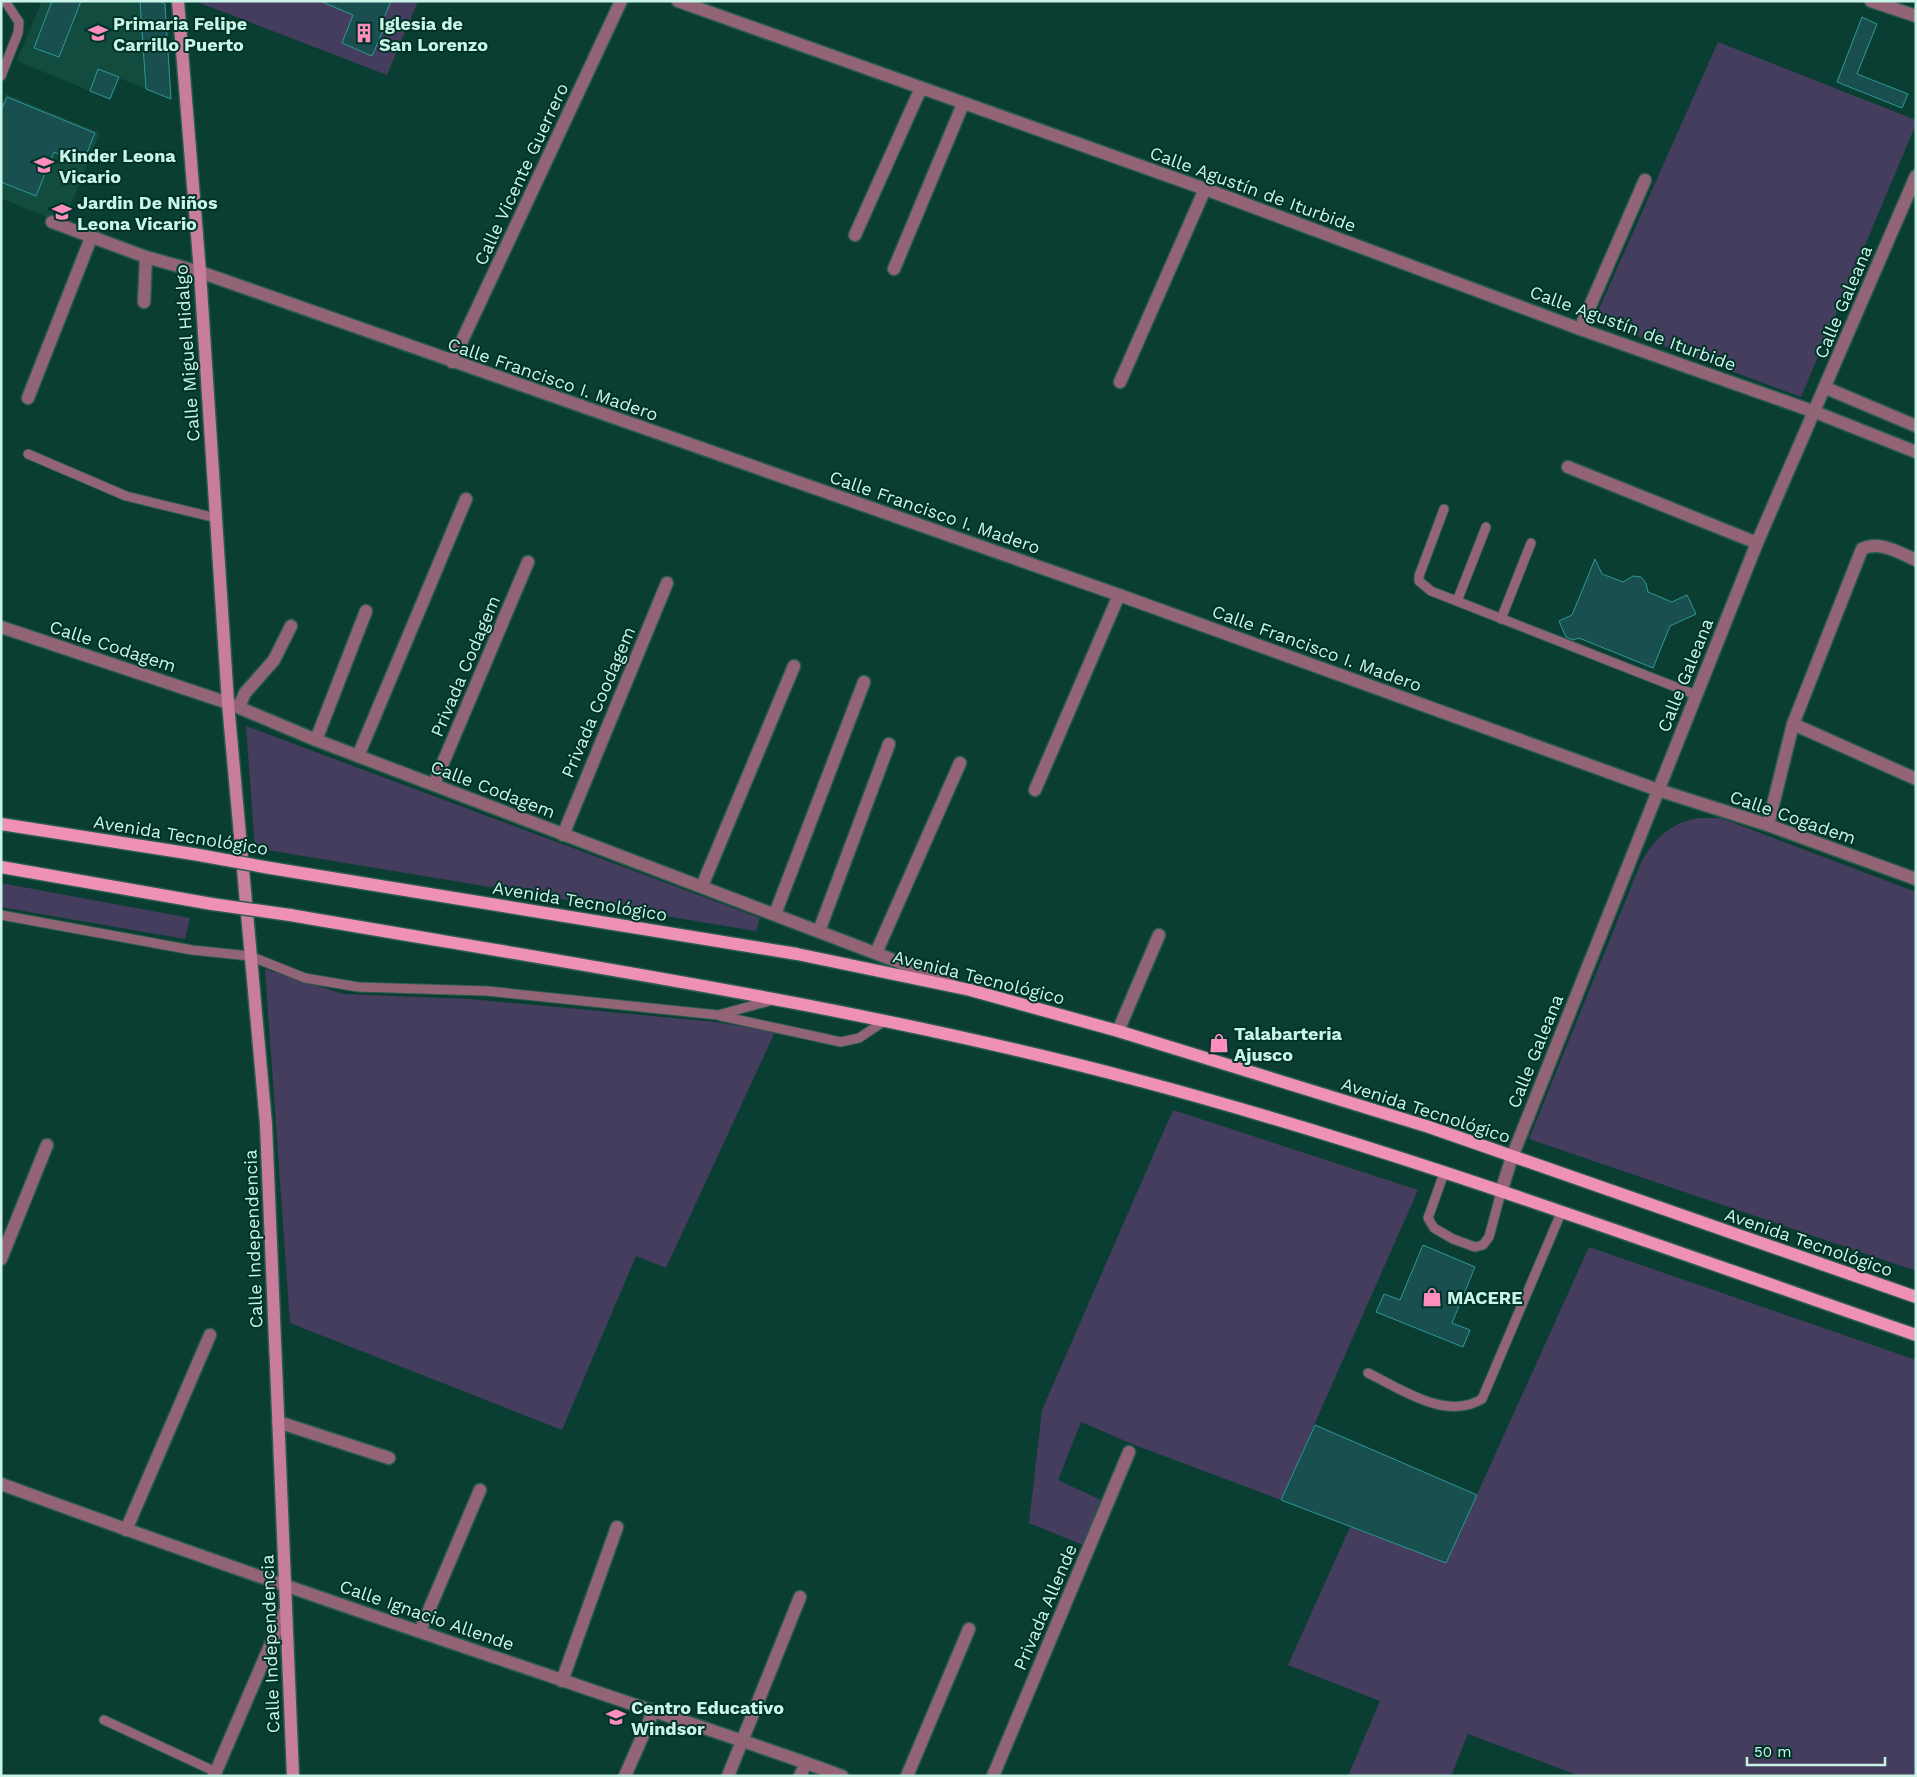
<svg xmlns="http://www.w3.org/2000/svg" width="1917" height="1777" font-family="'Work Sans',sans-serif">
<rect width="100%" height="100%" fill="#0b3e32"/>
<g fill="#124c3f">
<path d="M42 1H159L165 4 171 99 119 78 110 99 17 61Z"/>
<path d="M6 94 100 133 63 224 1 198V106Z"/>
</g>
<g fill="#443d5d">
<path d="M201 1H418L387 75 200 3Z"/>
<path d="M1718 42 1916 120V124L1801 397 1594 320Z"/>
<path d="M246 726 760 918 756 931 255 848Z"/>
<path d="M1699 818H1721L1916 892V1271L1529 1139 1642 860C1657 836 1671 823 1699 818Z"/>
<path d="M1 883 190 918 185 939 1 907Z"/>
<path d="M265 969 343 994 470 999 716 1022 775 1032 666 1268 636 1256 562 1430 290 1323Z"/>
<path d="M1173 1110 1418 1190 1281 1500 1132 1444 1081 1422 1058 1480 1101 1500 1083 1545 1029 1523 1042 1410Z"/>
<path d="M1589 1247 1916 1360V1776H1580L1468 1734 1451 1776H1348L1380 1701 1288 1665 1350 1527 1446 1563Z"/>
</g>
<g fill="#194f4f" stroke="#2f9897">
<path d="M52 1H81L59 57 34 48Z"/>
<path d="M140 1H159L165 4 171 99 146 89Z"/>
<path d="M320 1H391L382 23 386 24 372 56 342 43 353 15Z"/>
<path d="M1862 17 1877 24 1857 74 1908 94 1902 108 1837 82Z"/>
<path d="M98 69 119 77 110 99 90 91Z"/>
<path d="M7 97 95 133 84 160 79 158 77 162 54 152 36 196 1 182V111Z"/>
<path d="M1595 559 1602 574 1623 582 1633 576 1641 577 1646 583 1648 592 1672 602 1687 595 1696 614 1670 626 1653 668 1579 638 1573 640 1566 637 1559 621 1572 615Z"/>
<path d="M1423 1245 1475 1267 1452 1323 1470 1330 1463 1347 1376 1312 1384 1294 1400 1300Z"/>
<path d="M1315 1425 1477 1495 1446 1563 1281 1500Z"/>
</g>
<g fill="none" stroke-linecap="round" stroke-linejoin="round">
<defs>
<g id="lane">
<path d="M1 76 18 33 19 22 5 1"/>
<path d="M28 454 126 496 216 518"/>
<path d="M1444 509 1419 576V581L1431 591 1696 695"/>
<path d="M1457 601 1486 527"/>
<path d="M1501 619 1531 543"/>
<path d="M1 915 192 950 250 956 305 978 358 987 487 991 718 1015 773 1000"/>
<path d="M721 1016 841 1042 859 1038 883 1022"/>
<path d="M1444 1173 1428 1218 1434 1228 1453 1239 1475 1247 1483 1245 1489 1237 1501 1192"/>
<path d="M1368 1373C1401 1389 1446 1421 1482 1399L1561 1213"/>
<path d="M104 1720 216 1772"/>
</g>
<g id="street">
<path d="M678 1 1205 189 1580 329 1815 412 1916 452"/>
<path d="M1871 1 1916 16"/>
<path d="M52 222 146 257 200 272 1119 595 1658 790 1768 825 1916 879"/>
<path d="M855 235 921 88"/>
<path d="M894 269 963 104"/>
<path d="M144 302 146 257"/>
<path d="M1580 329 1645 180"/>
<path d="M452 362 621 1"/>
<path d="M1120 382 1205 189"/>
<path d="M1826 388 1916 426"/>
<path d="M28 398 91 238"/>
<path d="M1568 467 1757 543"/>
<path d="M1916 560C1900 553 1879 540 1862 549L1793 724 1916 779"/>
<path d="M1 627 228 703 316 740 951 982"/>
<path d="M239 707 245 693 274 660 291 626"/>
<path d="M316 740 366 611"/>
<path d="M358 756 466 499"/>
<path d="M434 784 528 562"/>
<path d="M1035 790 1119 595"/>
<path d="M1768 825 1793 724"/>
<path d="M563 835 667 583"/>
<path d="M702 886 794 666"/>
<path d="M775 914 864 682"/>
<path d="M819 931 889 744"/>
<path d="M876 953 960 763"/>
<path d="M1118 1031 1159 935"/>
<path d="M1501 1192 1512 1157 1757 543 1916 176"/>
<path d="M1 1259 47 1145"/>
<path d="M278 1422 389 1458"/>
<path d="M1 1484C186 1552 372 1616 559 1679 653 1712 748 1741 842 1776"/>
<path d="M126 1530 210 1335"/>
<path d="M420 1631 480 1490"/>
<path d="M562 1681 617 1527"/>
<path d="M214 1776 285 1611"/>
<path d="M625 1776 654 1710"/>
<path d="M728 1776 800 1597"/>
<path d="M800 1776 806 1763"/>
<path d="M907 1776 969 1629"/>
<path d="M993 1776 1129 1452"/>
</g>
<path id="secondary" d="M178 1 200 272 228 703 266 1124 293 1776"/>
<g id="primary">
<path d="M1 824 193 854"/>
<path d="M1 867 212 904"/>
<path d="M270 868 797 954 970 990 1118 1031 1429 1127 1916 1297"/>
<path d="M290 915C572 964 860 1006 1137 1080 1401 1150 1657 1246 1916 1335"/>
</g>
</defs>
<use href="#lane" stroke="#2a5b4f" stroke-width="11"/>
<use href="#street" stroke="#2a5b4f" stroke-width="15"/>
<use href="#secondary" stroke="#2a5b4f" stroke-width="15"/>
<use href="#primary" stroke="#2a5b4f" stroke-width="15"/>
<use href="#lane" stroke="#926476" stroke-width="9"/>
<use href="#street" stroke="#926476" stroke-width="12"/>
<use href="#secondary" stroke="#c77d9b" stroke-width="12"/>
<use href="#primary" stroke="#ef90b7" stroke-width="12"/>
<defs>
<g id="primary-bridge">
<path d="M193 854 270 868"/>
<path d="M212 904 290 915"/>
</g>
</defs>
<use href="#primary-bridge" stroke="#2a5b4f" stroke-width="15" stroke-linecap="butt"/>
<use href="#primary-bridge" stroke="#ef90b7" stroke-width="12"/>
</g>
<defs>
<symbol id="school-bare" viewBox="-9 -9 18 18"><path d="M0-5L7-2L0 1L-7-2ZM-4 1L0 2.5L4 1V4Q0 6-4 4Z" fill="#fe8ebd" stroke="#003328" stroke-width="2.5" paint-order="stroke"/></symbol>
<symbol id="building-bare" viewBox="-9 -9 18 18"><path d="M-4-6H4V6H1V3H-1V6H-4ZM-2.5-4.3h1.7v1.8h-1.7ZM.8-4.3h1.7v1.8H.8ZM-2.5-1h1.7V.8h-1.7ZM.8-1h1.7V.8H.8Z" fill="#fe8ebd" stroke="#003328" stroke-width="2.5" paint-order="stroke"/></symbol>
<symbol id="shop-bare" viewBox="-9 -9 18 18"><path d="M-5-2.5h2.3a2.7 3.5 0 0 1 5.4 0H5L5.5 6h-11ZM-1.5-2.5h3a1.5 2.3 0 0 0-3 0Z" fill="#fe8ebd" stroke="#003328" stroke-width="2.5" paint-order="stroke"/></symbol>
</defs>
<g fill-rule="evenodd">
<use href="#school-bare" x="84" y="19" width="28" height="28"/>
<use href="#building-bare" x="350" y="19" width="28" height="28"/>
<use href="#school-bare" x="30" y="151" width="28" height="28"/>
<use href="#school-bare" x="48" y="198" width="28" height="28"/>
<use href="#shop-bare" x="1205" y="1029" width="28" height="28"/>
<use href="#shop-bare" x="1418" y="1283" width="28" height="28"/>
<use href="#school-bare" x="602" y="1703" width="28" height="28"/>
</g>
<g text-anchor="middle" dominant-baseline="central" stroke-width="4" stroke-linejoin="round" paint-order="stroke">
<g font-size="18" font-weight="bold" fill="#caf4e7" stroke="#003328" text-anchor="start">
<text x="113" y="23">Primaria Felipe<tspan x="113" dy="21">Carrillo Puerto</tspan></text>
<text x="379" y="23">Iglesia de<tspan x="379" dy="21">San Lorenzo</tspan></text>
<text x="59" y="155">Kinder Leona<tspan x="59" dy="21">Vicario</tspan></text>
<text x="77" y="202">Jardin De Niños<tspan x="77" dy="21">Leona Vicario</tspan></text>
<text x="1234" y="1033">Talabarteria<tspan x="1234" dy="21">Ajusco</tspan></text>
<text x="1447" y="1297">MACERE</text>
<text x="631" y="1707">Centro Educativo<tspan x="631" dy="21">Windsor</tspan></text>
</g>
<g font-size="18" fill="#caf4e7" stroke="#003328">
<text transform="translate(521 174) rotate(-65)">Calle Vicente Guerrero</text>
<text transform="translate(1253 189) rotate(20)">Calle Agustín de Iturbide</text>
<text transform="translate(1843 302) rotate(-67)">Calle Galeana</text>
<text transform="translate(1633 328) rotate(20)">Calle Agustín de Iturbide</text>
<text transform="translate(187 353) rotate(-94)">Calle Miguel Hidalgo</text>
<text transform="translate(553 379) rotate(19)">Calle Francisco I. Madero</text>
<text transform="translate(935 512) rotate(19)">Calle Francisco I. Madero</text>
<text transform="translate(113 646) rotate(18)">Calle Codagem</text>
<text transform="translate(1317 648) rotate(20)">Calle Francisco I. Madero</text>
<text transform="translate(465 666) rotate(-67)">Privada Codagem</text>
<text transform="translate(1685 675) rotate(-68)">Calle Galeana</text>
<text transform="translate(598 702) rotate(-67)">Privada Coodagem</text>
<text transform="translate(493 789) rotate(21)">Calle Codagem</text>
<text transform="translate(1793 817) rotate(19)">Calle Cogadem</text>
<text transform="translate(181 835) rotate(9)">Avenida Tecnológico</text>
<text transform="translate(580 901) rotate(9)">Avenida Tecnológico</text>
<text transform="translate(979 977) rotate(14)">Avenida Tecnológico</text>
<text transform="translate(1535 1051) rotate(-68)">Calle Galeana</text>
<text transform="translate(1426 1110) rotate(18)">Avenida Tecnológico</text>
<text transform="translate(253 1239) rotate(-92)">Calle Independencia</text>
<text transform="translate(1809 1242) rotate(19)">Avenida Tecnológico</text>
<text transform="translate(1045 1607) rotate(-67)">Privada Allende</text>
<text transform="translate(427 1615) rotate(19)">Calle Ignacio Allende</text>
<text transform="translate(270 1644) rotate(-92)">Calle Independencia</text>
</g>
</g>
<rect width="1917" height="1777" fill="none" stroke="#caf4e7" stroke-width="5"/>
<path d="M1747 1757v8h138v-8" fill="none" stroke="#caf4e7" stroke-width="2.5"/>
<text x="1754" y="1757" font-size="15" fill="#caf4e7" stroke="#003328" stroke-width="4" paint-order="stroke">50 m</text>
</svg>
